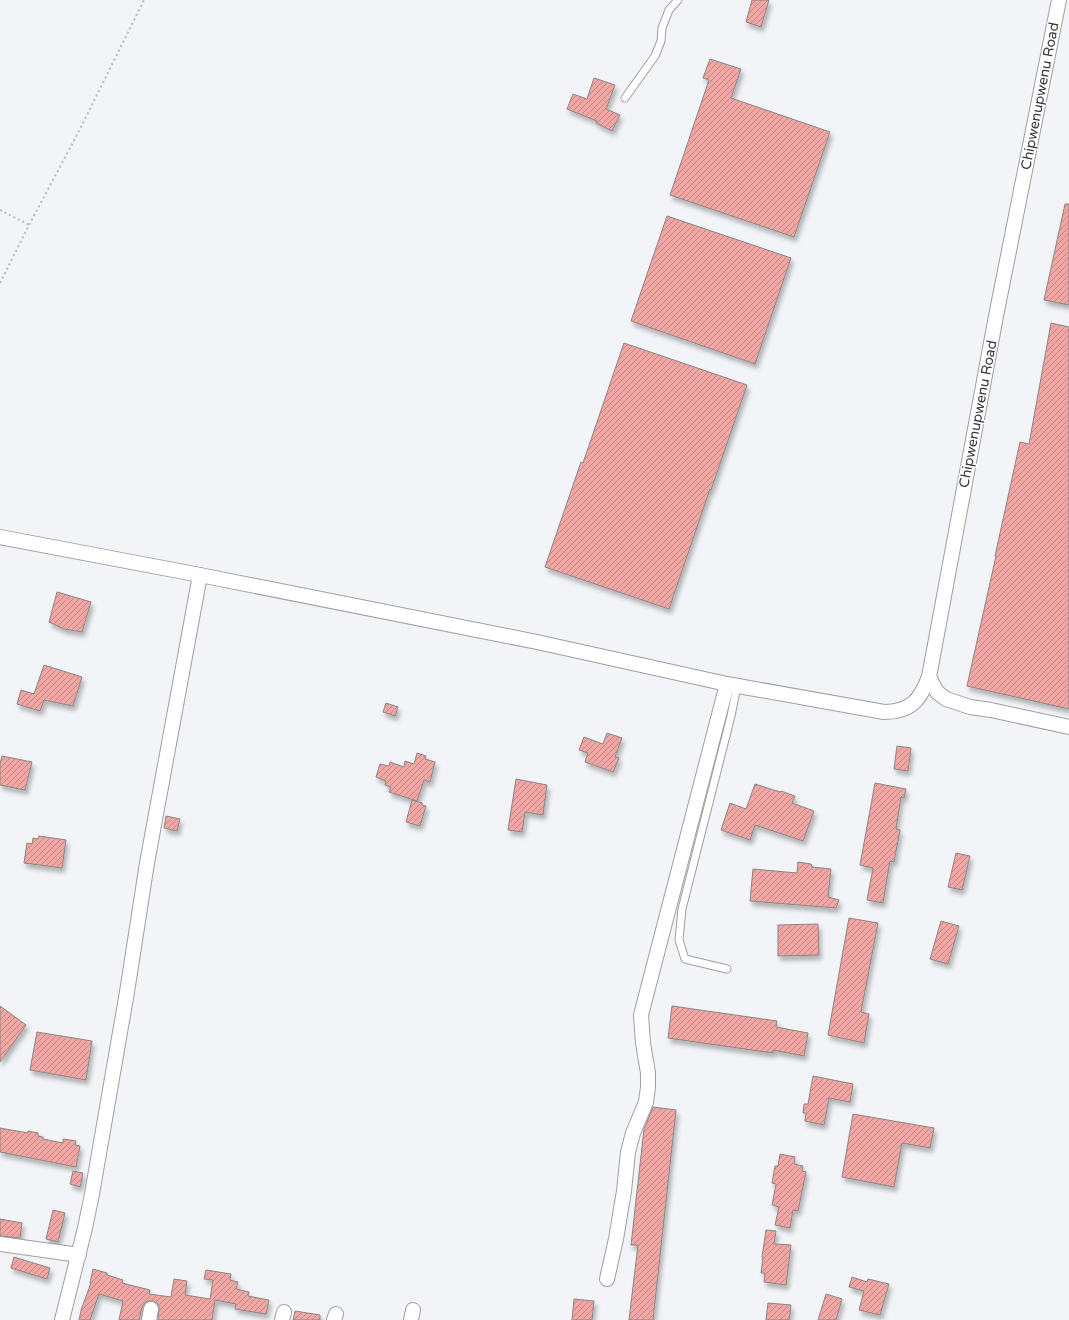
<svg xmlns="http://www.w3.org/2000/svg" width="1069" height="1320" font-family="'Varela Round',sans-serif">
<defs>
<pattern id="building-hatch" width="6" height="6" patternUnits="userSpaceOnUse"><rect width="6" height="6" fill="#f1a6a3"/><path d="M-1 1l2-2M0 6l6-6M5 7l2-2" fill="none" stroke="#c48886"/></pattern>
<filter id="shadow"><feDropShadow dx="2.5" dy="4.5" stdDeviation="2" flood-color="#0004"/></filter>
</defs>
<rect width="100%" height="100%" fill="#f2f4f7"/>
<g fill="url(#building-hatch)" stroke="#8a8585" filter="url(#shadow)">
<path d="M752 0H769L761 27 746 22Z"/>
<path d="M710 59 741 69 731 98 830 132 794 237 670 195 709 80 703 78Z"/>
<path d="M594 78 615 85 606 109 620 115 612 131 596 123 597 121 567 109 573 94 587 99Z"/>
<path d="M1065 204H1069V305L1044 300Z"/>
<path d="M667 216 791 258 755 364 631 321Z"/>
<path d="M1051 323 1069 327V709L967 686 996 556H995L1020 442 1029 444Z"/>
<path d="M624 343 747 385 711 490 710 489 669 609 545 567 581 462 583 463Z"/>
<path d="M57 592 91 602 82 632 64 629 49 622Z"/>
<path d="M44 665 82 677 73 706 44 700 40 711 17 704 21 690 34 694Z"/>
<path d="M386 703 398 707 395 716 383 712Z"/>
<path d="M607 733 622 738 615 757 619 758 613 772 585 762 588 753 579 750 584 737 603 744Z"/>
<path d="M897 746 911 748 908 771 894 769Z"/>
<path d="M417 753 426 756 425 759 435 762 430 782 424 780 417 801 389 792 391 787 385 785 386 781 376 777 380 764 389 766 390 762 404 767 405 761 414 764Z"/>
<path d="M2 756 32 762 25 790 0 785V764Z"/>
<path d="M516 779 547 785 543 815 525 812 522 832 508 830Z"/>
<path d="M875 783 906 789 904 798 901 797 896 829 900 830 894 862 890 861 883 903 867 900 873 868 860 865Z"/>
<path d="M755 784 780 792 781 791 795 796 792 803 814 811 803 841 755 825 750 840 721 830 730 803 746 809Z"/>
<path d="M412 800 422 803V805L426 806 420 826 406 822Z"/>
<path d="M166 816 180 819 177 831 164 828Z"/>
<path d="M39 836 66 840 62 868 24 863 27 843 32 844 33 838 38 839Z"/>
<path d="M956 853 970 856 962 890 948 887Z"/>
<path d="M798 862 811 864 812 867 831 869 828 897 839 900 836 908 750 901 753 869 797 873Z"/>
<path d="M849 918 878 923 861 1012 869 1014 864 1043 828 1035Z"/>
<path d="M941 921 959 926 948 964 930 959Z"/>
<path d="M818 924 819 955 778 956V925Z"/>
<path d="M0 1006 26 1025 0 1062Z"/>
<path d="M672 1006 777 1021 776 1027 808 1033 804 1056 773 1050V1053L668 1038Z"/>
<path d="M37 1032 92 1041 86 1080 30 1070Z"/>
<path d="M813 1076 853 1084 850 1102 829 1098 824 1125 805 1121 806 1113H803L804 1104H808Z"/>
<path d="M653 1107 676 1110 653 1320H629L638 1245H631L644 1129Z"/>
<path d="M853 1114 934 1128 930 1148 902 1143 894 1187 842 1177Z"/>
<path d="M0 1128 28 1133V1131L38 1133V1136L43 1137V1139L63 1143V1139L76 1141 75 1145 80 1146 76 1167 0 1152Z"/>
<path d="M780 1154 795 1157 794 1164 803 1166 802 1171 806 1172 798 1211 793 1210 790 1228 775 1225 779 1207 772 1205 776 1184 772 1183 775 1166H778Z"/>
<path d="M73 1171 83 1173 80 1187 70 1184Z"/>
<path d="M53 1210 65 1213 58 1242 46 1239Z"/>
<path d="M0 1219 22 1223 20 1238 0 1236Z"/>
<path d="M766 1230 776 1231 774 1244 791 1245 786 1285 764 1282 765 1273H761L763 1257H762Z"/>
<path d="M14 1257 50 1268 47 1279 11 1268Z"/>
<path d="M93 1269 107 1273V1275L123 1280 122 1283 150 1290 149 1294 171 1297 174 1279 187 1281 185 1295 210 1299 213 1280 204 1279 206 1270 231 1274 230 1280 238 1282 236 1289 249 1292 248 1296 269 1300 266 1314 235 1309 236 1304 215 1300 212 1320H158L159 1307 157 1303 152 1301H148L144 1304 142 1307 139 1320H119L123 1301 99 1294 90 1320H79L81 1311V1310L91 1283H90Z"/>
<path d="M852 1277 867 1282 868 1279 889 1284 880 1315 859 1310 864 1291 849 1287Z"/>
<path d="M826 1294 842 1299 836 1320H818Z"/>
<path d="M574 1299 594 1301 592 1320H572Z"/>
<path d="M768 1303 791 1305 789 1320H766Z"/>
<path d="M295 1311 320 1315V1320H293Z"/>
</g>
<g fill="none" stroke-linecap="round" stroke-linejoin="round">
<defs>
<g id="service">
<path d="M625 98 655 56 661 41 662 28 669 10 678 0"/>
<path d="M727 969 685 959 679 940 682 909 731 716 737 686"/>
</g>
<g id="minor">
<path d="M1059 0 996 316 929 677 937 692 946 699 970 707 991 710 1069 727"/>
<path d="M0 537 200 575 537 642 727 684 884 712C911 712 920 700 929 677"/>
<path d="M0 1244 79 1255"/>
<path d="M607 1279 616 1239 624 1191 628 1152 633 1133 646 1102 648 1087V1073L643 1043 641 1015 727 684"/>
<path d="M62 1320 85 1228 92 1194 127 992 147 863 200 575"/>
<path d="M149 1320 151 1309"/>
<path d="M282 1320 284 1312"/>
<path d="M334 1320 336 1314"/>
<path d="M411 1320 413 1310"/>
</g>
</defs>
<use href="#service" stroke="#9e9fa3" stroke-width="9"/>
<use href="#minor" stroke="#9e9fa3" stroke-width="16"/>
<g stroke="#b8babd" stroke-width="2" stroke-dasharray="2 3" stroke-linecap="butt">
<path d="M0 210 29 225"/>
<path d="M0 283 29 225 78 133 144 0"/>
</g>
<use href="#service" stroke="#fff" stroke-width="7"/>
<use href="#minor" stroke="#fff" stroke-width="14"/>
</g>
<g text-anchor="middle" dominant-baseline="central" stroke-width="3" stroke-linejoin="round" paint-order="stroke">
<g font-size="14" fill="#39393b" stroke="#fff">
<text transform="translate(1040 96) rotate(-79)">Chipwenupwenu Road</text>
<text transform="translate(978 414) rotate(-79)">Chipwenupwenu Road</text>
</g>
</g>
</svg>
